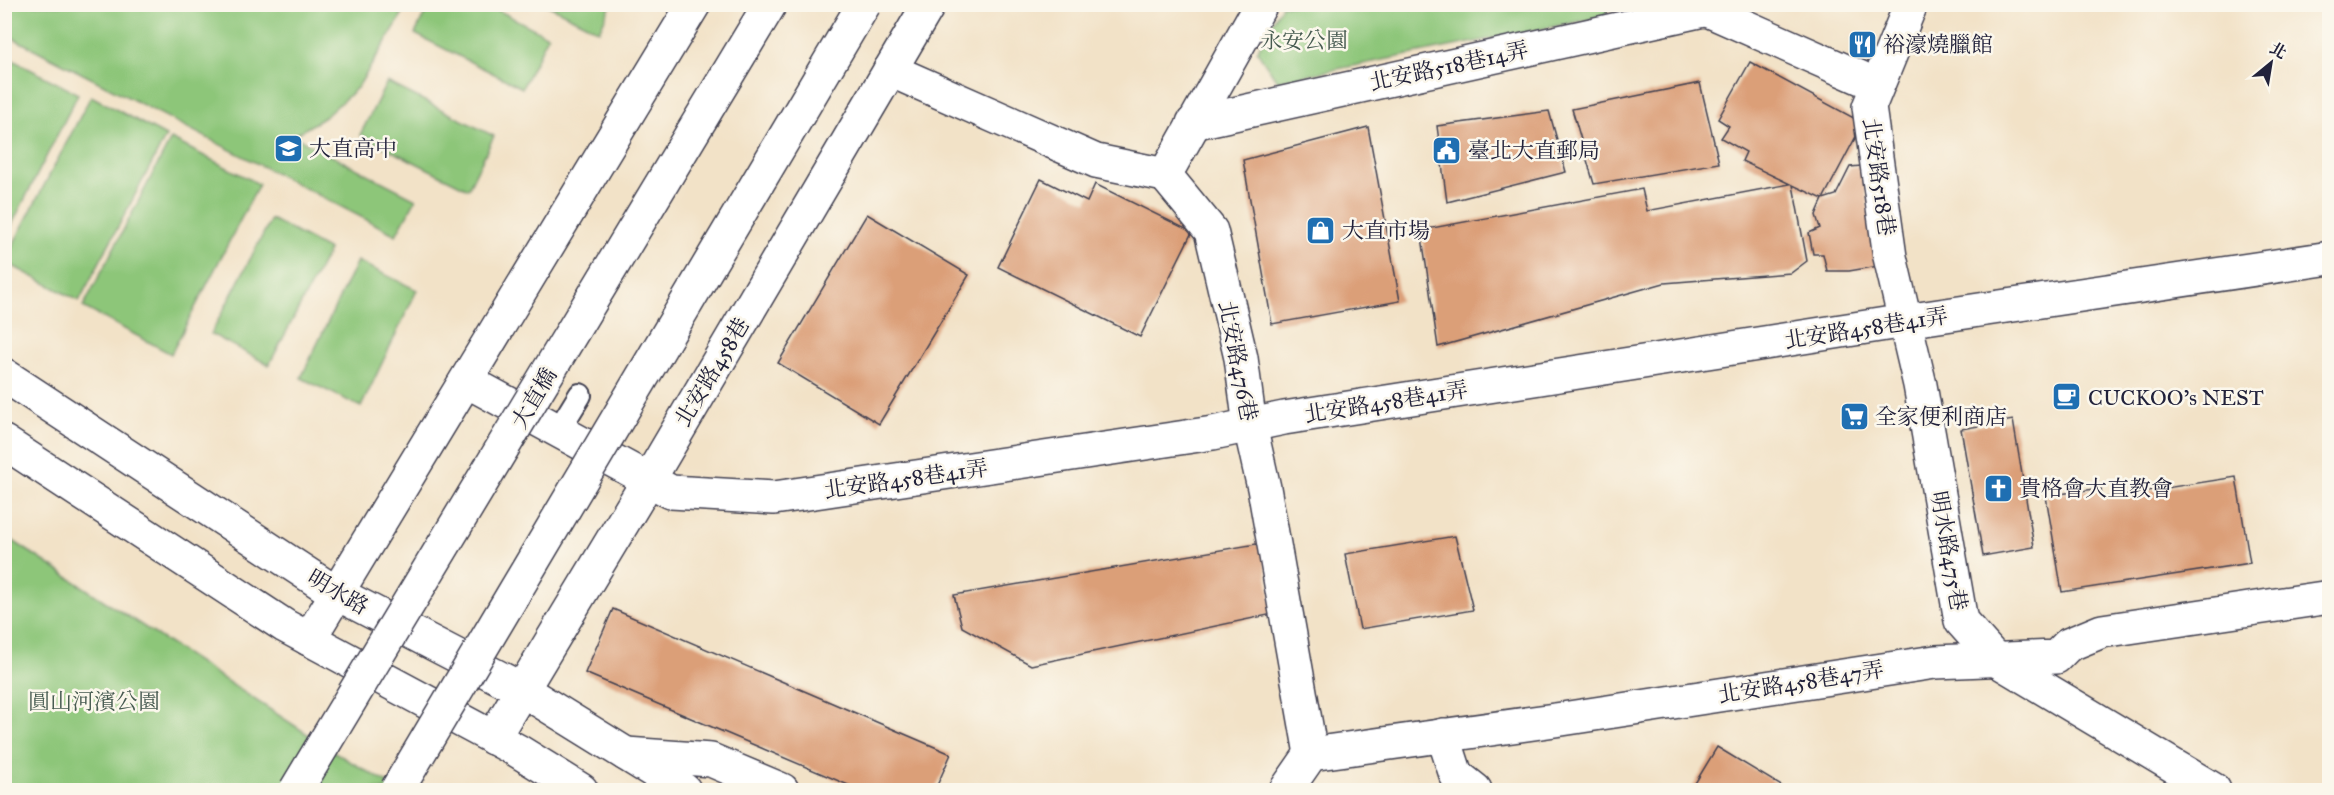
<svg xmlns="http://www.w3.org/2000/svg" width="2334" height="795" font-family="'IM FELL Great Primer','Noto Serif TC',serif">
<rect width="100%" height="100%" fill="#fbf7ec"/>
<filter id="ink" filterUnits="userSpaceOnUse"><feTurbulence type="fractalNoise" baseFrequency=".0167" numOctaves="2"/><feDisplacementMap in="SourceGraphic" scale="12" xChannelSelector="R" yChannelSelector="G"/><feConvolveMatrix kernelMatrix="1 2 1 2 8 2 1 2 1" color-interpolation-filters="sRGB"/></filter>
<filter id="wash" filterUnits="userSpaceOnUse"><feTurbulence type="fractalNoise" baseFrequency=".008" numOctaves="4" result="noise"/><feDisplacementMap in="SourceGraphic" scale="24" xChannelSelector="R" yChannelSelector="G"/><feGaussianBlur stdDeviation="1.35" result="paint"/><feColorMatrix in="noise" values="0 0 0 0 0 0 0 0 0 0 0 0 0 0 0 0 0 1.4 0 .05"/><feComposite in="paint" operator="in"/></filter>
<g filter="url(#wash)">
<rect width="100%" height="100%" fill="#f2e2c7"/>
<g fill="#8dc679" stroke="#58745a" stroke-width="1.5">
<path d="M486 4 548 36 522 88 415 34 429 5Z"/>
<path d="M4 5H403L401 17 358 87 325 117 293 136 416 199 396 235 5 34Z"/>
<path d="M547 5 611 4V5L599 31Z"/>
<path d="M1282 5H1608L1607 16 1277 81 1257 51Z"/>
<path d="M5 56 78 94 5 238Z"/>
<path d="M387 82 494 136 468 189 360 135Z"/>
<path d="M91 96 166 136 79 301 5 262V260Z"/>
<path d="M171 139 259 184 171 354 83 307Z"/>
<path d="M271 219 329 250 269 365 211 334Z"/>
<path d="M357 261 417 290 361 407 301 378Z"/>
<path d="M4 535 344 758 400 790H5Z"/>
</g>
<g id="blocks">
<g fill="#db9f78">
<path d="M1750 62 1863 123 1823 199 1836 195 1850 167 1861 166 1879 266 1849 271H1827L1823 254H1813L1809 233 1820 228 1816 215 1823 199 1793 185 1807 261 1791 273 1664 283 1438 347 1421 230 1642 189 1647 211 1790 184 1742 161 1746 152 1721 138 1729 126 1718 119Z"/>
<path d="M1700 83 1719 163 1594 184 1572 109Z"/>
<path d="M1549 111 1566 172 1447 202 1437 126Z"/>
<path d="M1368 127 1400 301 1272 324 1243 160Z"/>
<path d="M1041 179 1087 202 1095 184 1192 232 1140 337 998 267Z"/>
<path d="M867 214 969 275 879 424 778 363Z"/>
<path d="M2013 420 2034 547 1983 556 1961 429Z"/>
<path d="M2236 477 2250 563 2062 592 2046 496 2101 488 2102 498Z"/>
<path d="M1455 536 1473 610 1360 629 1345 554Z"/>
<path d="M1262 543 1273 614 1031 665 962 627 954 595Z"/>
<path d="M613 609 951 754 935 790H860L585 673Z"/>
<path d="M1717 747 1788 790H1691Z"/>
</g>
</g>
</g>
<g filter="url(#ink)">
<use href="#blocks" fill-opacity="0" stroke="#413f50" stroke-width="1.5"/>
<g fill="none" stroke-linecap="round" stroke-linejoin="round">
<defs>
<path id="lane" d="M558 431 580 395"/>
<g id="street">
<path d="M1261 4 1165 175 1211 231 1241 358 1250 426 1264 488 1311 754"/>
<path d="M1694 4 1877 85"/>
<path d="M1911 4 1869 107 1890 257 1920 385 1961 621 1995 659 2214 790"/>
<path d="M890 70 1096 161 1165 175"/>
<path d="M1193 123 1704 10"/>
<path d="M467 381 671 492 774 498 1213 433 1284 418 1905 321 2330 258"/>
<path d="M309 639 694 4"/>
<path d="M1443 735 1456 775 1475 790"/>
<path d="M493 738 648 481 929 4"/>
<path d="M626 754 711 760 782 790"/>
<path d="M1286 790 1311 754 1562 719 1935 662 2056 657 2068 645 2102 631 2330 597"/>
</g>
<g id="secondary">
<path d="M4 375 336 593 521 689 684 790"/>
<path d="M4 442 285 626 518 751 581 790"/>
</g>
</defs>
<use href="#lane" stroke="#413f50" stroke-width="26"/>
<use href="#street" stroke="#413f50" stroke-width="36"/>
<use href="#secondary" stroke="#413f50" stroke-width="36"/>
<use href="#lane" stroke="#fff" stroke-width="22"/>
<use href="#street" stroke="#fff" stroke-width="33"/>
<use href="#secondary" stroke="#fff" stroke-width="33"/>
<defs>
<g id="secondary-bridge">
<path d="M296 790 770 4"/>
<path d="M397 790 864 4"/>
</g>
</defs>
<use href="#secondary-bridge" stroke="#413f50" stroke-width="36" stroke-linecap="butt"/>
<use href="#secondary-bridge" stroke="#fff" stroke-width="33"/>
</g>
</g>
<defs>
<symbol id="restaurant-square" viewBox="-11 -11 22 22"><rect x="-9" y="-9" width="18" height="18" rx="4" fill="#1f6fb2" stroke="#fbf7ec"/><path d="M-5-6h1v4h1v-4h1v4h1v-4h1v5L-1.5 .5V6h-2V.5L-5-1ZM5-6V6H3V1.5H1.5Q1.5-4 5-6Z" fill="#fff"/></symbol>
<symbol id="school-square" viewBox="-11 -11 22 22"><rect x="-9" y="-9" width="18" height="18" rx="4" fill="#1f6fb2" stroke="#fbf7ec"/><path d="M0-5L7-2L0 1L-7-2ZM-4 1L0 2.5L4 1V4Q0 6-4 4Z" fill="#fff"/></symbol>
<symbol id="civic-square" viewBox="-11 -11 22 22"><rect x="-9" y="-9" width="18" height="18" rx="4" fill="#1f6fb2" stroke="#fbf7ec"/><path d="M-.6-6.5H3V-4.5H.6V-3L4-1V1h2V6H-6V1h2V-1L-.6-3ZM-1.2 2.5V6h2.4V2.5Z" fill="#fff"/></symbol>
<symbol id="shop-square" viewBox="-11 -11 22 22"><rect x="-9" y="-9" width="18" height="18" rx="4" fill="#1f6fb2" stroke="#fbf7ec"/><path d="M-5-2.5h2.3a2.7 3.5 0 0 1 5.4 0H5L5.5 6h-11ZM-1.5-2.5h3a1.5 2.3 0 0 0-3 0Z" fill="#fff"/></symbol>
<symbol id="cafe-square" viewBox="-11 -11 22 22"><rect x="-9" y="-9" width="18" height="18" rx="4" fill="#1f6fb2" stroke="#fbf7ec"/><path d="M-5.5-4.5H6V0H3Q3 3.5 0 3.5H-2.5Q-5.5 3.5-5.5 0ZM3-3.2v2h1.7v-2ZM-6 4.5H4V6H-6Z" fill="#fff"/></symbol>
<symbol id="supermarket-square" viewBox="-11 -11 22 22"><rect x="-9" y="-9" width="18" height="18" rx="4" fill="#1f6fb2" stroke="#fbf7ec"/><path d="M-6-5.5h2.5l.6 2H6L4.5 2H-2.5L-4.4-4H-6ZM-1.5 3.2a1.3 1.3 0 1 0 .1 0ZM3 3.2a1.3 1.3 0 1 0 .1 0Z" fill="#fff"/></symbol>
<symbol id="church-square" viewBox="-11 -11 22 22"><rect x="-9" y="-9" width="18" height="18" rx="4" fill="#1f6fb2" stroke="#fbf7ec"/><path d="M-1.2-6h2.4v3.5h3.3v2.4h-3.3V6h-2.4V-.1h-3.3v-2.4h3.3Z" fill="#fff"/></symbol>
</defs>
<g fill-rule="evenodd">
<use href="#restaurant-square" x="1846" y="28" width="33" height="33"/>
<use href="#school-square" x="272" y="132" width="33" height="33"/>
<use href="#civic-square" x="1430" y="134" width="33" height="33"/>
<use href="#shop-square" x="1304" y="214" width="33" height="33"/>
<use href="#cafe-square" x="2050" y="380" width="33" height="33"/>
<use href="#supermarket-square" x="1838" y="400" width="33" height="33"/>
<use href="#church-square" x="1982" y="472" width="33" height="33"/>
</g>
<g text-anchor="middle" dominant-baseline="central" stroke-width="5" stroke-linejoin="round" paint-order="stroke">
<g font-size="22" fill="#475b51" stroke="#fbf7ec">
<text x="1304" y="40">永安公園</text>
<text x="94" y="701">圓山河濱公園</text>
</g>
<g font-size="22" fill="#22223b" stroke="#fbf7ec" text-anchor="start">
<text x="1883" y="44">裕濠燒臘館</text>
<text x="309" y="148">大直高中</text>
<text x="1468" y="150">臺北大直郵局</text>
<text x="1342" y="230">大直市場</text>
<text x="2088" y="397">CUCKOO's NEST</text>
<text x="1875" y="416">全家便利商店</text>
<text x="2019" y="488">貴格會大直教會</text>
</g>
<g font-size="22" fill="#22223b" stroke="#fbf7ec">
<text transform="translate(1449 66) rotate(-12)">北安路518巷14弄</text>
<text transform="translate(1879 177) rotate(82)">北安路518巷</text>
<text transform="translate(1866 328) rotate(-9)">北安路458巷41弄</text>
<text transform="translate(1238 361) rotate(79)">北安路476巷</text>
<text transform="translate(712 372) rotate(-59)">北安路458巷</text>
<text transform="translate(534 398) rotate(-59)">大直橋</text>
<text transform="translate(1386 402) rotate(-9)">北安路458巷41弄</text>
<text transform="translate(906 479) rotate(-8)">北安路458巷41弄</text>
<text transform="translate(1949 551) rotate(80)">明水路475巷</text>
<text transform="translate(338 592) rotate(30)">明水路</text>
<text transform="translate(1801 682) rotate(-9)">北安路458巷47弄</text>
</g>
</g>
<rect width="2334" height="795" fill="none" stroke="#fbf7ec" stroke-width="24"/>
<g transform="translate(2271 63) rotate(30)" stroke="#fbf7ec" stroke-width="4.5" paint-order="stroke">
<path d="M0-4.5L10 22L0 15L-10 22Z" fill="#22223b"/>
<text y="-9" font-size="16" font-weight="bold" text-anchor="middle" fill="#22223b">北</text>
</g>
</svg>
